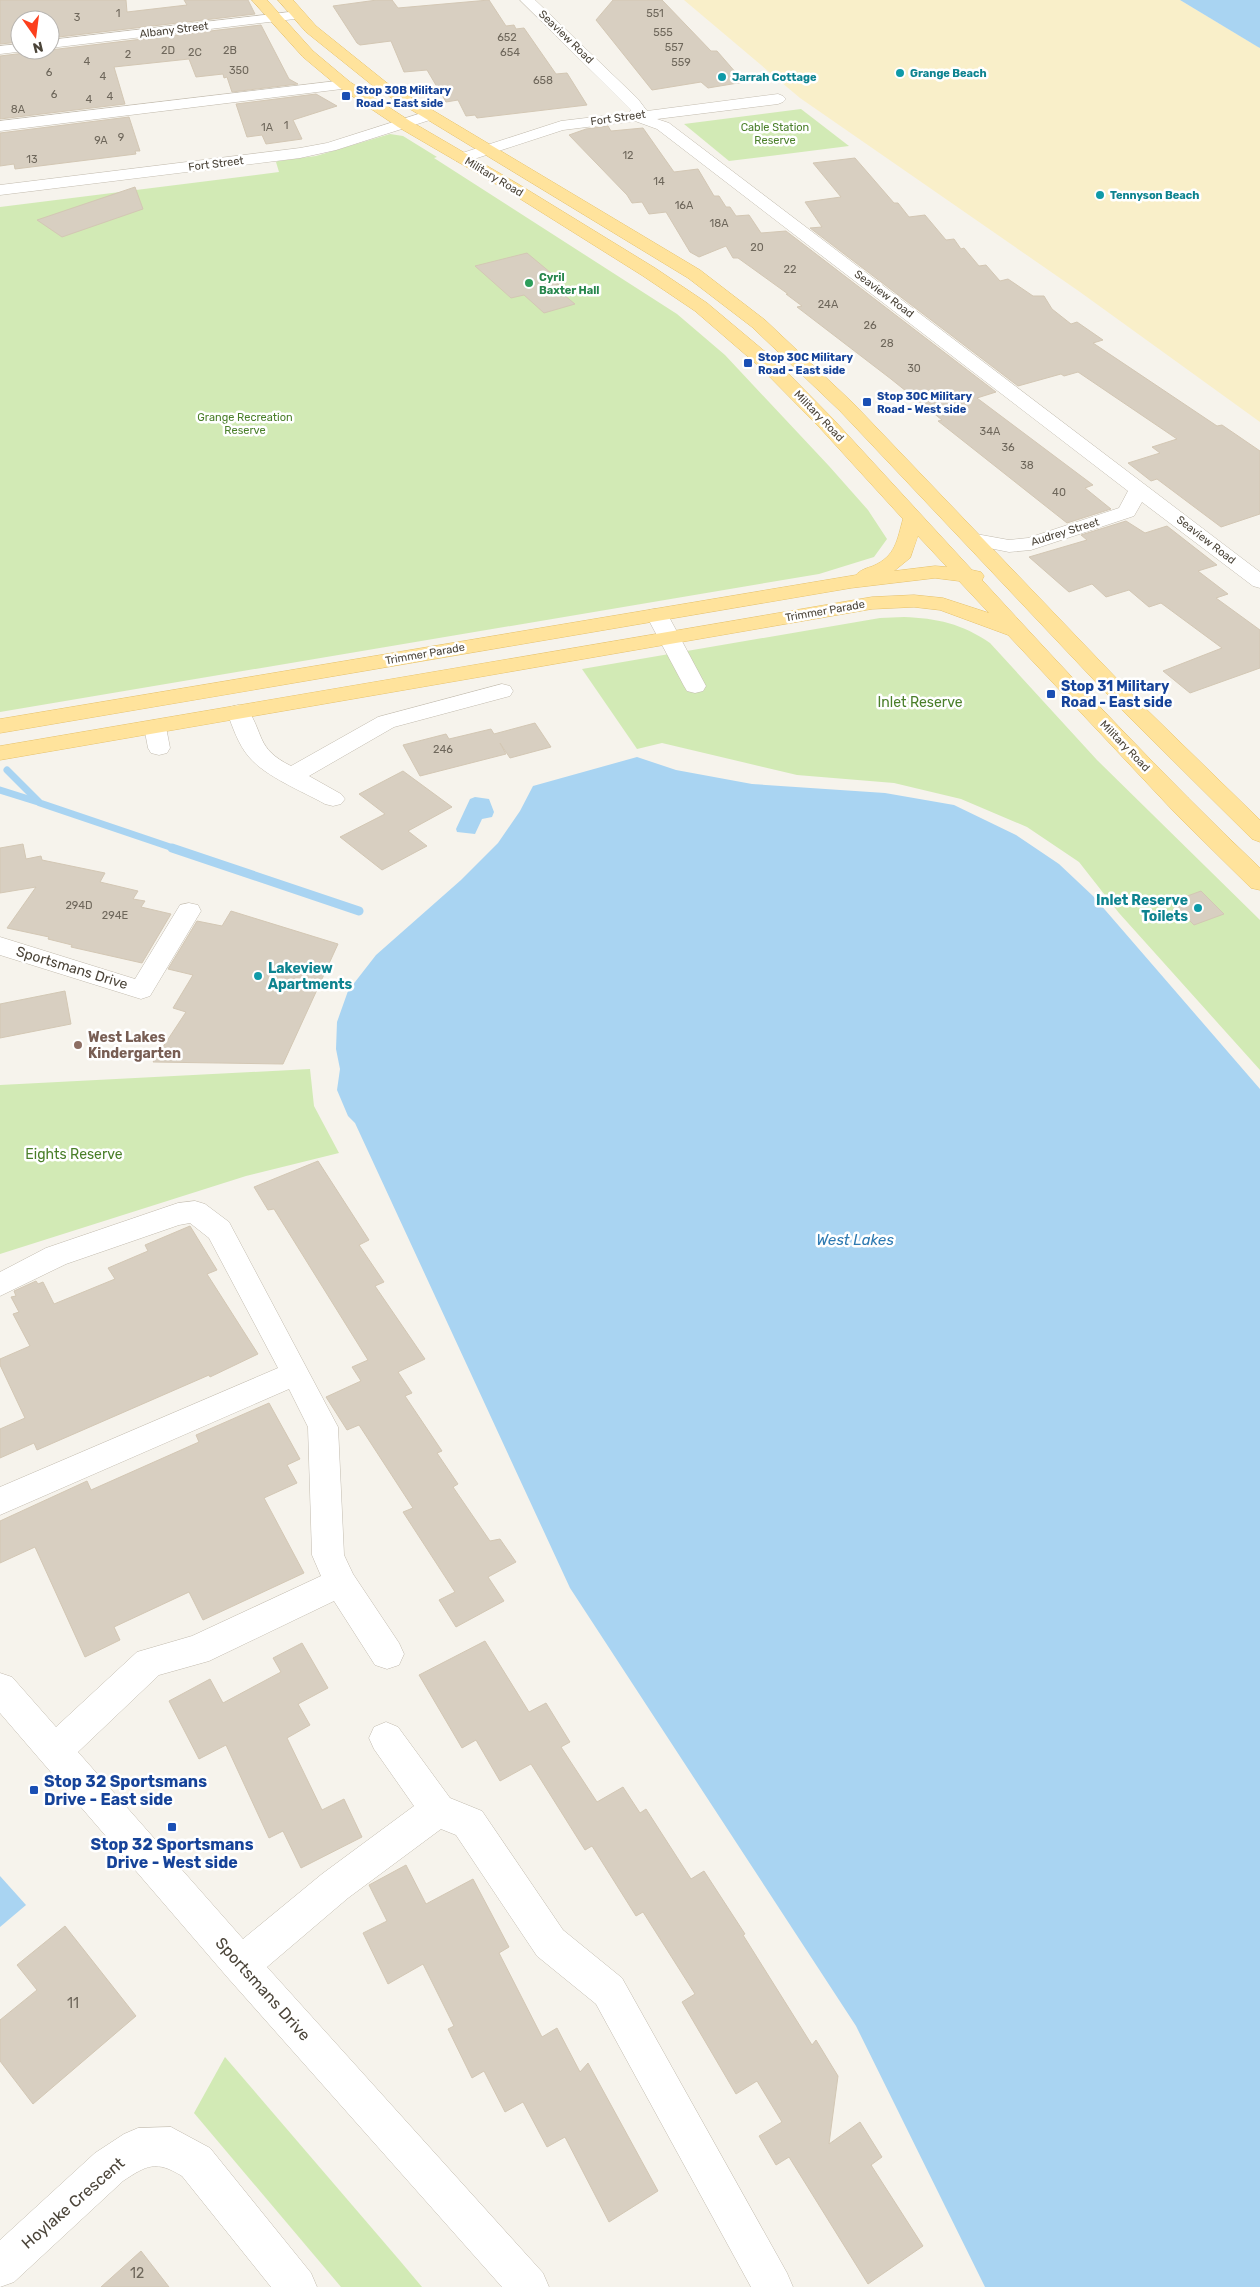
<svg xmlns="http://www.w3.org/2000/svg" width="1260" height="2287" font-family="Rubik,sans-serif">
<rect width="100%" height="100%" fill="#f6f3ec"/>
<g fill="#d2eab5">
<path d="M801 109 849 146 729 161 684 124Z"/>
<path d="M390 134 403 136 437 157 434 158 677 314 725 355 829 466 868 510 887 539 874 557 819 574 0 712V207L279 172 276 162 278 161 316 156Z"/>
<path d="M904 617C936 618 963 624 990 643L1097 760 1260 920V1070L1119 913 1079 862 1027 827 961 799 894 783 797 775 662 743 637 749 582 669 880 618Z"/>
<path d="M310 1069 314 1106 339 1153 246 1176 0 1254V1085Z"/>
<path d="M225 2057 401 2262 422 2287H341L194 2113Z"/>
</g>
<path fill="#f9efc9" d="M684 0H1180L1260 48V422L1080 292 800 98Z"/>
<g fill="#a9d4f2">
<path d="M1180 0H1260V48L1258 47Z"/>
<path d="M637 757 676 770 752 784 885 793 954 805 1016 835 1059 864 1093 896 1260 1089V2287H985L856 2026 570 1588 355 1123 348 1116 337 1090 340 1069 336 1049 337 1022 348 991 376 955 461 880 498 843 520 811 533 786Z"/>
<path d="M475 797 489 799 494 812 492 817 482 819 475 834 457 832 456 829 470 799Z"/>
<path d="M0 1876 26 1905 0 1927Z"/>
</g>
<g fill="none" stroke-linecap="round" stroke-linejoin="round">
<g stroke="#a9d4f2" stroke-width="7">
<path d="M7 770 40 803 176 849"/>
<path d="M0 790 38 802"/>
</g>
<path stroke="#a9d4f2" stroke-width="9" d="M172 848 359 911"/>
</g>
<g fill="#d8cfc1" stroke="#d3c7b4">
<path d="M0 0H126L127 12 187 5 184 0H248L255 14 50 38V20H20V42L0 44Z"/>
<path d="M377 0H392L398 8 489 0 506 26 514 25 516 29 524 28 556 74 567 73 587 105 477 118 475 115 466 116 458 100 446 102 427 70 404 72 391 41 360 45 357 43 333 6Z"/>
<path d="M613 0H662L711 51H717L744 82 708 88 701 82 652 90 596 20Z"/>
<path d="M261 25 289 79 298 84 232 92 227 77 224 78 223 74 196 77 189 59 114 67 125 104 0 119V56L25 53 27 50H50Z"/>
<path d="M316 94 337 106 293 120 302 139 266 144 262 135 247 137 236 104Z"/>
<path d="M129 117 140 151H135L136 154 15 169 14 164 0 166V133Z"/>
<path d="M608 126 611 131 643 128 674 172 698 169 714 196H719L726 207H730L736 216 749 215 761 233 786 231 996 392 977 398 1093 485 1085 488 1111 509 1067 523 938 421 942 420 891 379 797 307 802 306 786 294H788L738 258H733L726 246 699 257 690 252 666 212 649 214 642 202 632 203 627 195 569 135 586 129Z"/>
<path d="M855 158 894 203H898L909 217 925 215 946 240 954 239 961 249 964 248 979 266 986 265 1000 281 1008 279 1033 296H1044L1052 309 1071 324 1077 322 1103 340 1093 343 1217 426 1222 425 1260 451V514L1221 527 1157 479 1151 481 1128 463 1160 453 1152 447 1177 439 1078 372 1064 376 1061 374 1018 386 810 228 822 227 805 202 841 197 813 163Z"/>
<path d="M135 187 143 209 62 237 37 220Z"/>
<path d="M527 253 563 283 553 286 575 304 544 313 524 295 511 298 475 266Z"/>
<path d="M1126 521 1145 533 1167 526 1217 565 1198 571 1228 594 1216 598 1260 630V668L1190 693 1163 671 1222 648 1161 603 1149 607 1129 590 1106 597 1092 584 1069 592 1029 557 1087 540 1081 535Z"/>
<path d="M535 723 551 747 510 758 500 743 506 754 420 776 403 745 446 734 449 739 491 729 494 734Z"/>
<path d="M403 771 452 807 408 831 427 846 382 870 340 837 385 814 359 794Z"/>
<path d="M23 844 26 859 41 856 42 860 105 873 100 882 138 891 133 899 145 901 141 907 171 914 142 963 71 947 72 945 48 939 49 937 7 928 36 887 0 893V848Z"/>
<path d="M1201 891 1224 914 1194 925 1171 902Z"/>
<path d="M231 911 338 944 283 1064 153 1062 186 1012 173 1008 193 975 168 969 197 921 222 926Z"/>
<path d="M65 991 71 1024 0 1038V1004Z"/>
<path d="M318 1161 369 1240 359 1245 384 1282 375 1286 425 1359 398 1372 412 1393 405 1396 442 1451 437 1453 458 1484 453 1487 490 1541 500 1539 516 1562 488 1577 504 1601 456 1627 439 1600 455 1592 403 1512 413 1508 359 1425 347 1430 326 1397 361 1381 352 1367 368 1360 274 1209 268 1210 254 1187Z"/>
<path d="M190 1226 217 1270 207 1274 258 1354 210 1377 209 1375 37 1450 34 1443 0 1458V1429L25 1418 0 1365V1359L30 1346 13 1314 19 1312 11 1297 16 1296 14 1291 36 1281 38 1284 43 1282 54 1304 115 1279 108 1268 148 1251 145 1245Z"/>
<path d="M269 1403 300 1459 287 1465 297 1483 264 1498 304 1573 203 1620 189 1592 114 1627 120 1640 85 1657 35 1547 0 1563V1521L87 1481 91 1490 199 1442 196 1435Z"/>
<path d="M485 1641 529 1712 546 1703 570 1742 561 1747 597 1802 623 1787 640 1813 646 1809 691 1879 704 1871 745 1934 743 1935 812 2045 816 2040 838 2076 829 2144 860 2122 882 2157 871 2165 923 2246 868 2284 789 2157 776 2165 759 2136 782 2122 757 2081 736 2094 682 2002 695 1994 643 1912 636 1916 592 1846 585 1850 531 1764 500 1781 476 1740 462 1748 419 1675Z"/>
<path d="M302 1643 328 1688 298 1704 310 1725 287 1738 322 1810 344 1799 362 1837 301 1868 283 1831 269 1838 226 1745 199 1759 169 1701 210 1679 223 1703 281 1672 273 1658Z"/>
<path d="M406 1865 426 1904 473 1879 509 1947 499 1953 542 2037 557 2028 580 2072 588 2063 658 2191 609 2222 565 2137 547 2147 523 2102 505 2112 484 2071 472 2078 448 2029 454 2026 423 1964 388 1984 363 1933 387 1921 369 1885Z"/>
<path d="M65 1926 136 2016 33 2104 0 2061V2020L37 1990 17 1965Z"/>
<path d="M141 2251 169 2287H101Z"/>
</g>
<g fill="none" stroke-linecap="round" stroke-linejoin="round">
<defs>
<g id="minor">
<path d="M520 0H535L638 99 647 111 778 94 783 96 786 99 783 102 778 104 657 119 669 123 1260 572V588L1253 586 1142 502 1134 516 1031 550 1009 552 969 544 966 540 969 536 976 534 1009 540 1028 538 1119 508 1128 491 657 129 635 121 563 130 468 161H456L454 158 456 155 561 121 628 113 631 110Z"/>
<path d="M298 11 305 15 303 18 50 48V40Z"/>
<path d="M20 44V50L25 51 0 54V46Z"/>
<path d="M345 80 350 82 353 85 350 88 0 131V121Z"/>
<path d="M428 111 433 113 436 116 433 119 336 150 300 158 0 195V185L300 148 327 143Z"/>
<path d="M657 609 665 610 668 615 706 686 703 691 695 693 687 691 684 686 646 615 649 610Z"/>
<path d="M502 684 510 686 513 691 510 696 394 727 309 776 341 794 345 799 341 804 333 806 325 804C302 791 266 777 249 757 238 744 233 728 227 712L230 707 238 705 246 707C265 734 255 748 291 766L378 717Z"/>
<path d="M155 720 163 722 166 727 170 748 167 753 159 755 151 753 148 748 144 727 147 722Z"/>
<path d="M189 903 198 905 201 911 150 996 141 999 0 955V937L135 979 180 905Z"/>
<path d="M195 1201 205 1204 229 1222 338 1427 344 1555 353 1574 399 1643 404 1654 399 1665 387 1669 375 1665 334 1601 209 1661 159 1675 78 1752 243 1939 322 1874 414 1806 374 1749 369 1738 374 1727 386 1722 398 1727 450 1798 482 1811 563 1930 622 1978 787 2273 793 2287H751L596 2004 537 1956 456 1835 441 1829 348 1898 267 1967 543 2273 549 2287H502L228 1978 0 1713V1673L12 1677 56 1727 137 1652 192 1636 321 1576 312 1555 308 1427 289 1389 0 1515V1487L278 1368 209 1238 190 1223 179 1225 66 1264 0 1296V1272L46 1248 178 1203Z"/>
<path d="M171 2127 210 2148 311 2273 317 2287H271L182 2176C156 2160 147 2165 123 2181L14 2282 0 2287V2240L95 2153 124 2134 138 2128Z"/>
</g>
<g id="major">
<path d="M252 0H267L313 51 350 82 410 121 518 184 655 268 707 303 775 360 834 420 972 570 981 572 984 576 982 580C1072 678 1163 776 1260 868V890L1251 888 1176 814 1008 635 940 610 914 607 872 609 0 760V746L872 597 914 595 943 598 989 613 959 581 935 578 851 588 0 733V719L856 575C860 570 867 568 873 566 896 556 897 540 903 519L820 428 761 368 695 311 643 276 506 190 398 127 340 88 303 57ZM918 536 947 567 935 566 894 571 910 558Z"/>
<path d="M278 0H293L316 26 387 83 700 270 765 320 853 403 1142 705 1260 820V842L1252 839 1126 714 840 411 752 327 688 278 377 89 306 32Z"/>
</g>
</defs>
<use href="#minor" stroke="#c2bbae" stroke-width="1"/>
<use href="#major" stroke="#e6c16a" stroke-width="1"/>
<use href="#minor" fill="#fff" fill-rule="evenodd"/>
<use href="#major" fill="#ffe39c" fill-rule="evenodd"/>
</g>
<g fill="#0f9aa8" stroke="#fff" stroke-width="2">
<circle cx="900" cy="73" r="5"/>
<circle cx="722" cy="77" r="5"/>
<circle cx="1100" cy="195" r="5"/>
<circle cx="1198" cy="908" r="5"/>
<circle cx="258" cy="976" r="5"/>
</g>
<g fill="#1a4fb4" stroke="#fff" stroke-width="2">
<rect x="341" y="91" width="10" height="10" rx="2.5"/>
<rect x="743" y="358" width="10" height="10" rx="2.5"/>
<rect x="862" y="397" width="10" height="10" rx="2.5"/>
<rect x="1046" y="689" width="10" height="10" rx="2.5"/>
<rect x="29" y="1785" width="10" height="10" rx="2.5"/>
<rect x="167" y="1822" width="10" height="10" rx="2.5"/>
</g>
<circle fill="#2e9e5b" stroke="#fff" stroke-width="2" cx="529" cy="283" r="5"/>
<circle fill="#8d6e63" stroke="#fff" stroke-width="2" cx="78" cy="1045" r="5"/>
<g text-anchor="middle" dominant-baseline="central" stroke-width="5" stroke-linejoin="round" paint-order="stroke">
<g font-size="11" fill="#6e675b">
<text x="118" y="13">1</text>
<text x="655" y="13">551</text>
<text x="77" y="17">3</text>
<text x="663" y="32">555</text>
<text x="507" y="37">652</text>
<text x="674" y="47">557</text>
<text x="168" y="50">2D</text>
<text x="230" y="50">2B</text>
<text x="195" y="52">2C</text>
<text x="510" y="52">654</text>
<text x="128" y="54">2</text>
<text x="87" y="61">4</text>
<text x="681" y="62">559</text>
<text x="239" y="70">350</text>
<text x="49" y="72">6</text>
<text x="103" y="76">4</text>
<text x="543" y="80">658</text>
<text x="54" y="94">6</text>
<text x="110" y="96">4</text>
<text x="89" y="99">4</text>
<text x="18" y="109">8A</text>
<text x="286" y="125">1</text>
<text x="267" y="127">1A</text>
<text x="121" y="137">9</text>
<text x="101" y="140">9A</text>
<text x="628" y="155">12</text>
<text x="32" y="159">13</text>
<text x="659" y="181">14</text>
<text x="684" y="205">16A</text>
<text x="719" y="223">18A</text>
<text x="757" y="247">20</text>
<text x="790" y="269">22</text>
<text x="828" y="304">24A</text>
<text x="870" y="325">26</text>
<text x="887" y="343">28</text>
<text x="914" y="368">30</text>
<text x="990" y="431">34A</text>
<text x="1008" y="447">36</text>
<text x="1027" y="465">38</text>
<text x="1059" y="492">40</text>
<text x="443" y="749">246</text>
<text x="79" y="905">294D</text>
<text x="115" y="915">294E</text>
</g>
<g font-size="11" fill="#4b4439" stroke="#fff">
<text transform="translate(174 30) rotate(-7)">Albany Street</text>
<text transform="translate(566 37) rotate(44)">Seaview Road</text>
<text transform="translate(618 118) rotate(-8)">Fort Street</text>
<text transform="translate(216 164) rotate(-7)">Fort Street</text>
<text transform="translate(494 177) rotate(31)">Military Road</text>
<text transform="translate(884 294) rotate(37)">Seaview Road</text>
<text transform="translate(819 416) rotate(46)">Military Road</text>
<text transform="translate(1065 532) rotate(-17)">Audrey Street</text>
<text transform="translate(1206 540) rotate(38)">Seaview Road</text>
<text transform="translate(825 611) rotate(-10)">Trimmer Parade</text>
<text transform="translate(425 654) rotate(-10)">Trimmer Parade</text>
<text transform="translate(1125 746) rotate(46)">Military Road</text>
</g>
<g font-size="11" font-weight="bold" fill="#0d838f" stroke="#fff" text-anchor="start">
<text x="910" y="73">Grange Beach</text>
<text x="732" y="77">Jarrah Cottage</text>
<text x="1110" y="195">Tennyson Beach</text>
</g>
<g font-size="11" font-weight="bold" fill="#164399" stroke="#fff" text-anchor="start">
<text x="356" y="90">Stop 30B Military<tspan x="356" dy="13">Road - East side</tspan></text>
<text x="758" y="357">Stop 30C Military<tspan x="758" dy="13">Road - East side</tspan></text>
<text x="877" y="396">Stop 30C Military<tspan x="877" dy="13">Road - West side</tspan></text>
</g>
<g font-size="11" fill="#4a7f2a" stroke="#fff">
<text x="775" y="127">Cable Station<tspan x="775" dy="13">Reserve</tspan></text>
<text x="245" y="417">Grange Recreation<tspan x="245" dy="13">Reserve</tspan></text>
</g>
<g font-size="11" font-weight="bold" fill="#27864d" stroke="#fff" text-anchor="start">
<text x="539" y="277">Cyril<tspan x="539" dy="13">Baxter Hall</tspan></text>
</g>
<g font-size="14" font-weight="bold" fill="#164399" stroke="#fff" text-anchor="start">
<text x="1061" y="686">Stop 31 Military<tspan x="1061" dy="16">Road - East side</tspan></text>
</g>
<g font-size="14" fill="#4a7f2a" stroke="#fff">
<text x="920" y="702">Inlet Reserve</text>
<text x="74" y="1154">Eights Reserve</text>
</g>
<g font-size="14" font-weight="bold" fill="#0d838f" stroke="#fff" text-anchor="end">
<text x="1188" y="900">Inlet Reserve<tspan x="1188" dy="16">Toilets</tspan></text>
<text x="268" y="968" text-anchor="start">Lakeview<tspan x="268" dy="16">Apartments</tspan></text>
</g>
<g font-size="14" fill="#4b4439" stroke="#fff">
<text transform="translate(72 968) rotate(17)">Sportsmans Drive</text>
</g>
<g font-size="14" font-weight="bold" fill="#785e54" stroke="#fff" text-anchor="start">
<text x="88" y="1037">West Lakes<tspan x="88" dy="16">Kindergarten</tspan></text>
</g>
<g font-size="14" fill="#6e675b">
<text x="73" y="2003">11</text>
<text x="137" y="2273">12</text>
</g>
<g font-size="15" font-style="italic" fill="#2e7ab2" stroke="#fff">
<text x="855" y="1240">West Lakes</text>
</g>
<g font-size="16" font-weight="bold" fill="#164399" stroke="#fff" text-anchor="start">
<text x="44" y="1781">Stop 32 Sportsmans<tspan x="44" dy="18">Drive - East side</tspan></text>
<text x="172" y="1844" text-anchor="middle">Stop 32 Sportsmans<tspan x="172" dy="18">Drive - West side</tspan></text>
</g>
<g font-size="16" fill="#4b4439" stroke="#fff">
<text transform="translate(263 1989) rotate(48)">Sportsmans Drive</text>
<text transform="translate(73 2203) rotate(-41)">Hoylake Crescent</text>
</g>
</g>
<g transform="translate(35 35) rotate(166)"><circle r="24" fill="#ffffff" stroke="#b7b4b0"/>
<path d="M0-4L9 19L0 12L-9 19Z" fill="#fc3f1d"/>
<text y="-8" font-size="14" font-weight="bold" text-anchor="middle" fill="#4b4439">N</text>
</g>
</svg>
